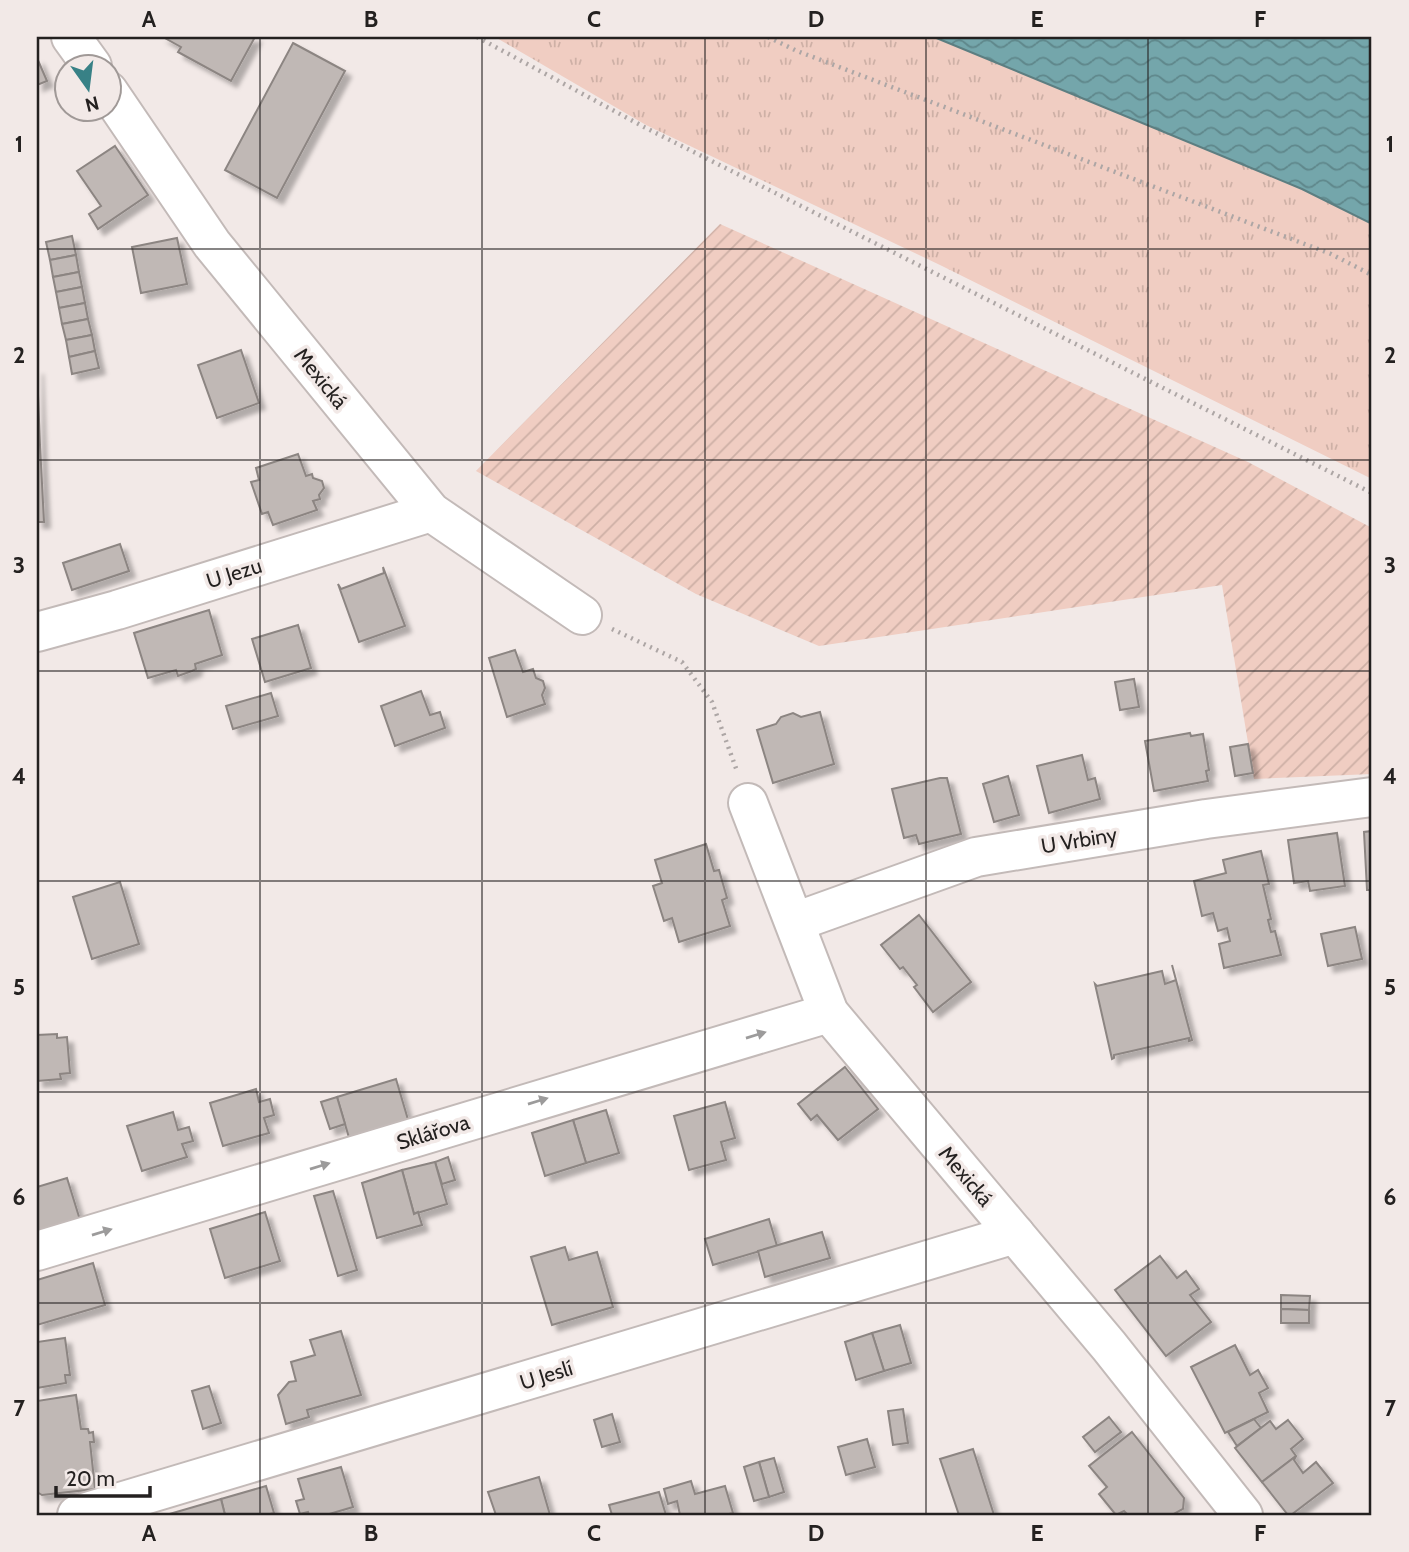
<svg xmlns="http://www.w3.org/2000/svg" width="1409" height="1552" font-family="Cabin,sans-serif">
<defs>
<pattern id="grass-tufts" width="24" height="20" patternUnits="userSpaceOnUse" patternTransform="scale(1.75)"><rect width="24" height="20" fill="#f0cdc2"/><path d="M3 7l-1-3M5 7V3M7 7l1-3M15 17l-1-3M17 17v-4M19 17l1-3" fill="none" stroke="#ceb0a6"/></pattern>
<pattern id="garden-furrows" width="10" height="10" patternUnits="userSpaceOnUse" patternTransform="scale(1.75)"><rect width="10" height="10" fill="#f0cdc2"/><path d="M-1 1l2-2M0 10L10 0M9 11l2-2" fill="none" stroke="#ceb0a6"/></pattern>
<pattern id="water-waves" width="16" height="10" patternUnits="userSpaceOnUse" patternTransform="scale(1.75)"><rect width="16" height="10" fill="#74a6ab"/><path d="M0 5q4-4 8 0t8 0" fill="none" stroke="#5f878b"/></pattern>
<filter id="shadow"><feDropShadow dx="6" dy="6" stdDeviation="2" flood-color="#0004"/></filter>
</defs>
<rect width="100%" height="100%" fill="#f2e9e7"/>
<path fill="url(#grass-tufts)" d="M495 37H934L1302 189 1372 224V479L940 265 646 125Z"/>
<path fill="url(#garden-furrows)" d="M720 224 1248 462 1372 528V774L1254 779 1222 585 819 646 696 594 476 471Z"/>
<path fill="url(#water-waves)" stroke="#5c7e81" stroke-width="2" d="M934 37H1372V224L1302 189Z"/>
<g fill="#c0b8b5" stroke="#8c8582" stroke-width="2" filter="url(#shadow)">
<path d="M163 37H255L231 81 178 52 181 47Z"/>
<path d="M293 43 345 71 277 198 225 170Z"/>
<path d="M37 58 47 81 37 85Z"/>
<path d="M115 146 148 195 98 229 89 214 101 206 77 171Z"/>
<path d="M72 236 76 255 50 260 46 242Z"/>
<path d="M177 238 187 284 141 293 132 247Z"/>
<path d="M76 255 79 272 53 277 50 260Z"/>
<path d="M79 272 82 287 56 292 53 277Z"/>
<path d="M82 287 85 303 59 308 56 292Z"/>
<path d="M85 303 88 319 62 324 59 308Z"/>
<path d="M88 319 92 335 66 340 62 324Z"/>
<path d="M92 335 95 351 69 357 66 340Z"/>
<path d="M241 350 259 403 217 418 198 365Z"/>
<path d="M95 351 99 368 72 374 69 357Z"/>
<path d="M37 368 40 445H37Z"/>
<path d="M37 445H40L44 522H37Z"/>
<path d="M298 454 306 476 312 474 313 478 322 481 324 488 319 495 320 499 313 501 317 510 273 525 268 512 262 514 251 482 259 480 256 468Z"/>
<path d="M120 544 129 571 72 590 63 563Z"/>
<path d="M383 567 405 626 359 642 338 584 341 589 384 573Z"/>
<path d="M209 610 222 655 195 664 196 669 192 671 178 676 176 670 148 678 134 633Z"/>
<path d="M298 625 311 668 265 682 252 639Z"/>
<path d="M515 650 523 672 533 669 536 678 543 681 545 688 542 695 545 704 507 717 489 658Z"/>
<path d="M1134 679 1139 707 1120 710 1115 682Z"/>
<path d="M421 691 430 715 440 712 445 728 395 746 381 706Z"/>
<path d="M271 693 278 716 233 729 226 706Z"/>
<path d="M820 712 834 764 773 783 757 730 776 724 781 717 793 713 801 717Z"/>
<path d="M1190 733 1191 736 1203 734 1209 770 1206 771 1208 781 1154 791 1145 741Z"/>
<path d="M1248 744 1253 773 1235 776 1230 747Z"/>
<path d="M1082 755 1088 780 1095 778 1100 799 1049 813 1037 766Z"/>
<path d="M1008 776 1019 815 994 822 983 784Z"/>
<path d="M940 778H947L961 834 919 844 916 835 904 838 892 789Z"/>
<path d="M1372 831V890H1367L1364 832Z"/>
<path d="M1337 833 1345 886 1310 891 1308 881 1294 883 1288 840Z"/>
<path d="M706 844 714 871 719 870 727 898 722 900 730 926 679 942 672 918 664 921 653 886 662 883 655 860Z"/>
<path d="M1261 851 1269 884 1263 885 1271 919 1268 920 1271 932 1275 931 1281 955 1224 968 1219 944 1230 941 1227 928 1218 931 1213 913 1202 916 1194 881 1226 873 1223 860Z"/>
<path d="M120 882 139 944 92 959 73 897Z"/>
<path d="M919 915 971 982 933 1012 914 987 917 985 903 967 900 969 881 945Z"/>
<path d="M1355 927 1362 959 1328 966 1321 934Z"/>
<path d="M1172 965 1192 1040 1189 1041V1038L1114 1055V1058L1112 1059 1095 984 1097 986 1162 971 1165 984 1176 980Z"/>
<path d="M57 1034V1038L67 1037 70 1073 60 1074 61 1079 37 1081V1035Z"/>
<path d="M845 1067 878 1109 838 1140 817 1115 811 1120 798 1104Z"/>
<path d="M396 1079 409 1123 350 1141 337 1097Z"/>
<path d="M256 1089 259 1102 270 1099 274 1115 264 1118 269 1133 223 1146 210 1103Z"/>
<path d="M337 1097 345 1124 330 1129 321 1102Z"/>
<path d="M725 1102 735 1138 721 1142 726 1160 689 1170 674 1116Z"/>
<path d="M606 1110 619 1153 586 1163 573 1120Z"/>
<path d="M173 1112 178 1130 189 1127 193 1141 182 1144 187 1157 142 1171 127 1126Z"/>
<path d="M573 1120 586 1163 545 1176 532 1133Z"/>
<path d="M448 1157 455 1180 442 1184 435 1162Z"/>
<path d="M435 1162 447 1204 414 1214 402 1170Z"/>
<path d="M402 1170 414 1214 418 1212 422 1225 377 1238 362 1183Z"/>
<path d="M67 1178 80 1220 37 1234V1187Z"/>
<path d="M333 1191 357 1270 338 1276 314 1196Z"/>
<path d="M265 1212 280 1261 225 1278 210 1229Z"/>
<path d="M769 1219 777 1246 713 1265 705 1239Z"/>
<path d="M822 1232 830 1258 765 1277 758 1251Z"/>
<path d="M565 1247 569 1260 597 1252 613 1307 552 1325 531 1257Z"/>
<path d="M1160 1256 1177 1278 1186 1271 1199 1289 1190 1295 1211 1322 1166 1356 1115 1290Z"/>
<path d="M93 1263 105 1305 37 1325V1280Z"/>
<path d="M1281 1295 1310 1296 1309 1310 1281 1309Z"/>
<path d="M1281 1309 1309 1310V1323H1281Z"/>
<path d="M900 1325 911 1363 884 1371 872 1333Z"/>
<path d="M341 1331 361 1395 307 1410 309 1417 286 1424 278 1395 289 1382 296 1381 291 1362 315 1355 310 1340Z"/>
<path d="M872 1333 884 1371 856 1380 845 1342Z"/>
<path d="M65 1338 70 1375H65L66 1383 37 1388V1342Z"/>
<path d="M1235 1345 1250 1375 1258 1370 1268 1388 1259 1393 1268 1412 1225 1433 1191 1367Z"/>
<path d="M209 1386 221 1423 203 1429 192 1391Z"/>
<path d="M76 1395 81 1429H88L89 1433 93 1432 94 1442H90L95 1489 42 1495 37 1492V1401Z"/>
<path d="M903 1409 908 1443 893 1445 888 1411Z"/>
<path d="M612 1414 620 1442 602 1447 594 1420Z"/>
<path d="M1109 1417 1121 1432 1095 1452 1083 1437Z"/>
<path d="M1254 1419 1261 1428 1237 1446 1228 1432Z"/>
<path d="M1288 1420 1303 1439 1291 1449 1296 1456 1262 1482 1235 1448 1270 1421 1276 1429Z"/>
<path d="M1132 1432 1184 1498 1183 1509 1172 1515H1128L1124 1511 1116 1515 1099 1494 1107 1487 1089 1466Z"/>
<path d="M867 1439 875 1467 846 1475 838 1447Z"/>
<path d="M973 1449 994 1515H959L940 1459Z"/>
<path d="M1296 1456 1294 1460 1303 1473 1316 1462 1333 1483 1291 1515H1288L1262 1482Z"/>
<path d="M774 1458 784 1492 769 1497 759 1462Z"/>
<path d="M759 1462 769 1497 754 1501 744 1467Z"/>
<path d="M341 1467 353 1507 326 1515H309L308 1512 300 1514 296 1501 304 1499 298 1479Z"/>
<path d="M539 1477 550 1515H496L488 1492Z"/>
<path d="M691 1481 695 1494 725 1486 733 1513 725 1515H680L677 1501 668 1504 664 1489Z"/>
<path d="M266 1486 274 1513 266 1515H225L221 1499Z"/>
<path d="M659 1492 666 1515H612L609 1505Z"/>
<path d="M221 1499 225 1515H166Z"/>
</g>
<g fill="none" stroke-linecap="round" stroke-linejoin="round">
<defs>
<g id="minor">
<path d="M71 37 92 66"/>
<path d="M108 91 212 244 431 512 582 615"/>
<path d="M37 632 117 610 431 512"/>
<path d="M748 803 829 1013 1109 1346 1243 1515"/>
<path d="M795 922 976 857 1206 819 1372 797"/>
<path d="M37 1251 829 1013"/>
<path d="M77 1515 1015 1234"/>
</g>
</defs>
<use href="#minor" stroke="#c3bab8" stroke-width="42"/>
<g stroke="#ada6a5" stroke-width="4.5" stroke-dasharray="2 5" stroke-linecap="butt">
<path d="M477 37 644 127 1372 493"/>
<path d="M768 37 797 51 1331 254 1372 275"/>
<path d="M612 629 682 662 712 702 737 771"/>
</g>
<use href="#minor" stroke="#fff" stroke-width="38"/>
</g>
<defs><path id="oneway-solid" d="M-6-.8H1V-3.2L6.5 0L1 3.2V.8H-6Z" transform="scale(1.75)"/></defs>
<g fill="#9c9b9b">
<use href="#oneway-solid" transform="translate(756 1035) rotate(-17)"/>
<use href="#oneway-solid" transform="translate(538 1101) rotate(-17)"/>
<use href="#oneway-solid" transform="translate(320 1166) rotate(-17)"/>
<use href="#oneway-solid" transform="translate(102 1232) rotate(-17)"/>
</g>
<path fill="none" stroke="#242120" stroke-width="2" stroke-opacity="0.55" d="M260 37V1515M482 37V1515M705 37V1515M926 37V1515M1148 37V1515M37 249H1372M37 460H1372M37 671H1372M37 881H1372M37 1092H1372M37 1303H1372"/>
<g text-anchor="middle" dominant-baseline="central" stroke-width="7" stroke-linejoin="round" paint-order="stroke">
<g font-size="21" fill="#242120" stroke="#f2e9e7">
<text transform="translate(321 378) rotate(51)">Mexická</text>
<text transform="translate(234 573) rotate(-17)">U Jezu</text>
<text transform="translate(1079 840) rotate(-9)">U Vrbiny</text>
<text transform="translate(433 1132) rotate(-17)">Sklářova</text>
<text transform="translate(966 1176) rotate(50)">Mexická</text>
<text transform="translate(546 1375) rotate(-17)">U Jeslí</text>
</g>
</g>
<rect width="1409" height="1552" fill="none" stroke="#f2e9e7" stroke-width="77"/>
<g transform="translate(88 88) rotate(166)"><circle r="33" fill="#f2e9e7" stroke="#a09997" stroke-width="2"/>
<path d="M0-5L12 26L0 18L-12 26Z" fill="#388186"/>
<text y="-10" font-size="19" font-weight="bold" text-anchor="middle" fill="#242120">N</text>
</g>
<path d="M56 1486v10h94v-10" fill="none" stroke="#242120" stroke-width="3.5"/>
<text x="66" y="1486" font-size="21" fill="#242120" stroke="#f2e9e7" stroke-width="5" paint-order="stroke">20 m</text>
<rect x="38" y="38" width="1332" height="1476" fill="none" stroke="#242120" stroke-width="2.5"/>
<g font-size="23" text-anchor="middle" font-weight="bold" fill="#242120">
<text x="149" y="27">A</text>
<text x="371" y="27">B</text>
<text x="594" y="27">C</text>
<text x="816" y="27">D</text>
<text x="1037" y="27">E</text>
<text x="1260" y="27">F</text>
<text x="19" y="152">1</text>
<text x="1390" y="152">1</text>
<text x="19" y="363">2</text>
<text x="1390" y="363">2</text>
<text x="19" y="573">3</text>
<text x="1390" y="573">3</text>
<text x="19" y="784">4</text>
<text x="1390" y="784">4</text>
<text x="19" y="995">5</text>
<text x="1390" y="995">5</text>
<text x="19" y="1205">6</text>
<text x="1390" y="1205">6</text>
<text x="19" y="1416">7</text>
<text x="1390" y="1416">7</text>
<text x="149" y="1541">A</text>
<text x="371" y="1541">B</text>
<text x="594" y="1541">C</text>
<text x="816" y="1541">D</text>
<text x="1037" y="1541">E</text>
<text x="1260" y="1541">F</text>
</g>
</svg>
